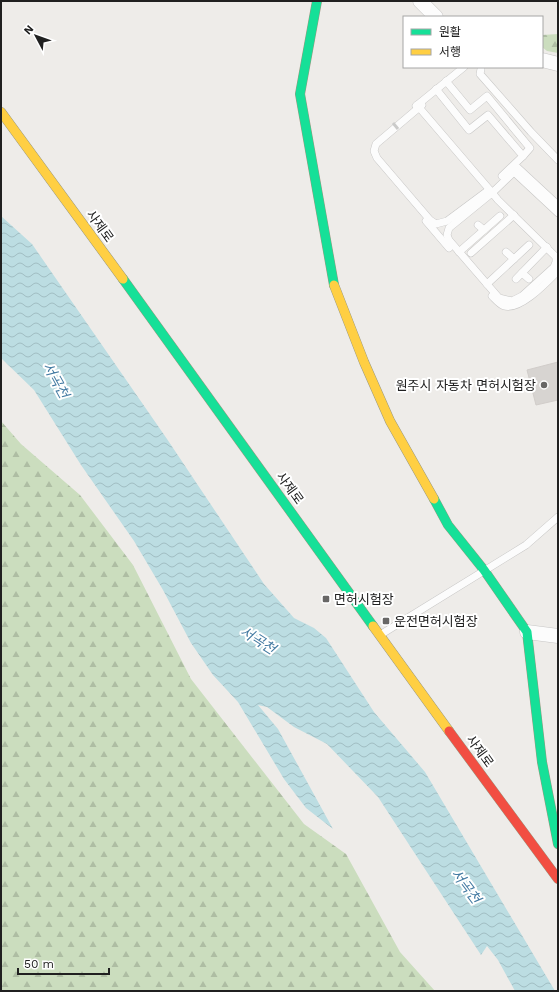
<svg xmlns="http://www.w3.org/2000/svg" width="559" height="992" font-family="'Work Sans','Noto Sans KR',sans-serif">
<defs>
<pattern id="forest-firs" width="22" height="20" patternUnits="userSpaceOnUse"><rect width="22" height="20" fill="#cbddbe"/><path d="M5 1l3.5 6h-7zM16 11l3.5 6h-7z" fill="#aebda3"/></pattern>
<pattern id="water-waves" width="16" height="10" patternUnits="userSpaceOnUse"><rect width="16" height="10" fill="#bcdde2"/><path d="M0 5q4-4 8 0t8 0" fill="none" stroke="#a1bdc2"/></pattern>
</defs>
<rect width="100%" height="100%" fill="#eeece9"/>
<g fill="url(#forest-firs)">
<path d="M558 34V53L547 51 542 47V35Z"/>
<path d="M1 421 21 444 80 495 133 565 191 679 304 824 346 854 400 952 435 991H1Z"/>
</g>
<path fill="url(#water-waves)" d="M1 216 32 244 167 439 264 584 294 618 314 628 326 638 374 712 425 772 555 991H515L498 960 487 946 481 955 378 797 327 744 294 727 267 707 258 705 278 729 333 829 306 808 284 779 238 702 213 675 191 643 163 590 134 541 81 465 34 390 1 358Z"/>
<path fill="#d7d4d1" stroke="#d1cdca" d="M558 362V400L536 405 527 370Z"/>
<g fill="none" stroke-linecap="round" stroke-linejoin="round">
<defs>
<g id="lane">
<path d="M481 69 480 74 531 132 558 160"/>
<path d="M446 81 470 110 487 96 530 148 523 156"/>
<path d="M436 89 469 130 488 115 523 156 502 176"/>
<path d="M417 105 489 189 498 200 556 257V262L554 267 522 296 512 301 499 298 449 240 447 235 449 228 492 193 518 168 558 205"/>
<path d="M422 105 376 144 374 151 377 158 430 220 436 224 447 221 486 192"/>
<path d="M416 106 464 67"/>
<path d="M514 172 558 213"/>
<path d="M426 221 449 248"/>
<path d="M478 225 484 230"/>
<path d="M459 252 500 216"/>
<path d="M506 252 514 259"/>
<path d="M471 253 514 215"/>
<path d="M522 273 529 279"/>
<path d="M516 279 547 247"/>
<path d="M487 284 529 245"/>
<path d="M492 296C496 300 499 304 504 306 520 311 547 282 558 271"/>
<path d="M380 635 526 545 558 517"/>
</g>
<g id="street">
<path d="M420 1 436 17"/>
<path d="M542 60 558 64"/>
<path d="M527 632 558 636"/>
</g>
<g id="fast">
<path d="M317 1 300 94 334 285"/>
<path d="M123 279 373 626"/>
<path d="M434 499 448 525 484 570 527 632 542 762 558 844"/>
</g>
<g id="slow">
<path d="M1 112 123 279"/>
<path d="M334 285 364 362 390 421 434 499"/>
<path d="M373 626 449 731"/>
</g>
<path id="jam" d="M449 731 558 879"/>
</defs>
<use href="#lane" stroke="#c7c6c5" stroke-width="8"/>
<use href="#street" stroke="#c7c6c5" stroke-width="15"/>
<use href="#fast" stroke="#999880" stroke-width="10"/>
<use href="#slow" stroke="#999880" stroke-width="10"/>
<use href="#jam" stroke="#999880" stroke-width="10"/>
<use href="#lane" stroke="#fcfcfc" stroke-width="7"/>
<use href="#street" stroke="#fcfcfc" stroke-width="14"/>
<use href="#fast" stroke="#16e098" stroke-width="9"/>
<use href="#slow" stroke="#ffcf43" stroke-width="9"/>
<use href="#jam" stroke="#f24e42" stroke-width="9"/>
<path stroke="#cbcbca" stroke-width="3" stroke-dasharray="8 8" stroke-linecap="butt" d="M393 123 398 129"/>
</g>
<g fill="#686766" stroke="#fff" stroke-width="1.5">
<circle cx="544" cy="385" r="4"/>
<rect x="322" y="595" width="8" height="8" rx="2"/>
<rect x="382" y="617" width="8" height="8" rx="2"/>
</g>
<g text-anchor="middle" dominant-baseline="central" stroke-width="4" stroke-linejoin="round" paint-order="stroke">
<g font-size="13" fill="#202020" stroke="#fff">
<text transform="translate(100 226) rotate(54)">사제로</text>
<text transform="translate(290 488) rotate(54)">사제로</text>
<text transform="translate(480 751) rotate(54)">사제로</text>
</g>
<g font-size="13" fill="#202020" stroke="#fff" text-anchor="start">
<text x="536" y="385" text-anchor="end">원주시 자동차 면허시험장</text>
<text x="334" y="599">면허시험장</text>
<text x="394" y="621">운전면허시험장</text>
</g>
<g font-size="14" font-style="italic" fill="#437aa2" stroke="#fff">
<text transform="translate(56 380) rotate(61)">서곡천</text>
<text transform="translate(258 640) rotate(32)">서곡천</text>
<text transform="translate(466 886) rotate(53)">서곡천</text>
</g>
</g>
<rect width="559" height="992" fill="none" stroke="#202020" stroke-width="4"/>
<rect x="403" y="16" width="140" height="52" fill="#ffffff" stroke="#a6a6a6"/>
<rect x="411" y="29" width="20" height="6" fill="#16e098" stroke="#a6a6a6"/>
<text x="439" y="36" font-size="12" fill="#202020">원활</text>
<rect x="411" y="49" width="20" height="6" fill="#ffcf43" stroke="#a6a6a6"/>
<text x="439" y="56" font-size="12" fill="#202020">서행</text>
<g transform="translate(36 36) rotate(311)" stroke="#ffffff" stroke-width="3" paint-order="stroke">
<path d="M0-3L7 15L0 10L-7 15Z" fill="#202020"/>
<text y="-6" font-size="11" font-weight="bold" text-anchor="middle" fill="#202020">N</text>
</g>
<path d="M18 968v6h91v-6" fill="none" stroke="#202020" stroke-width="2"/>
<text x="24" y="968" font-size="12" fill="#202020" stroke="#ffffff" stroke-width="3" paint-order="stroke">50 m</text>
</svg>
